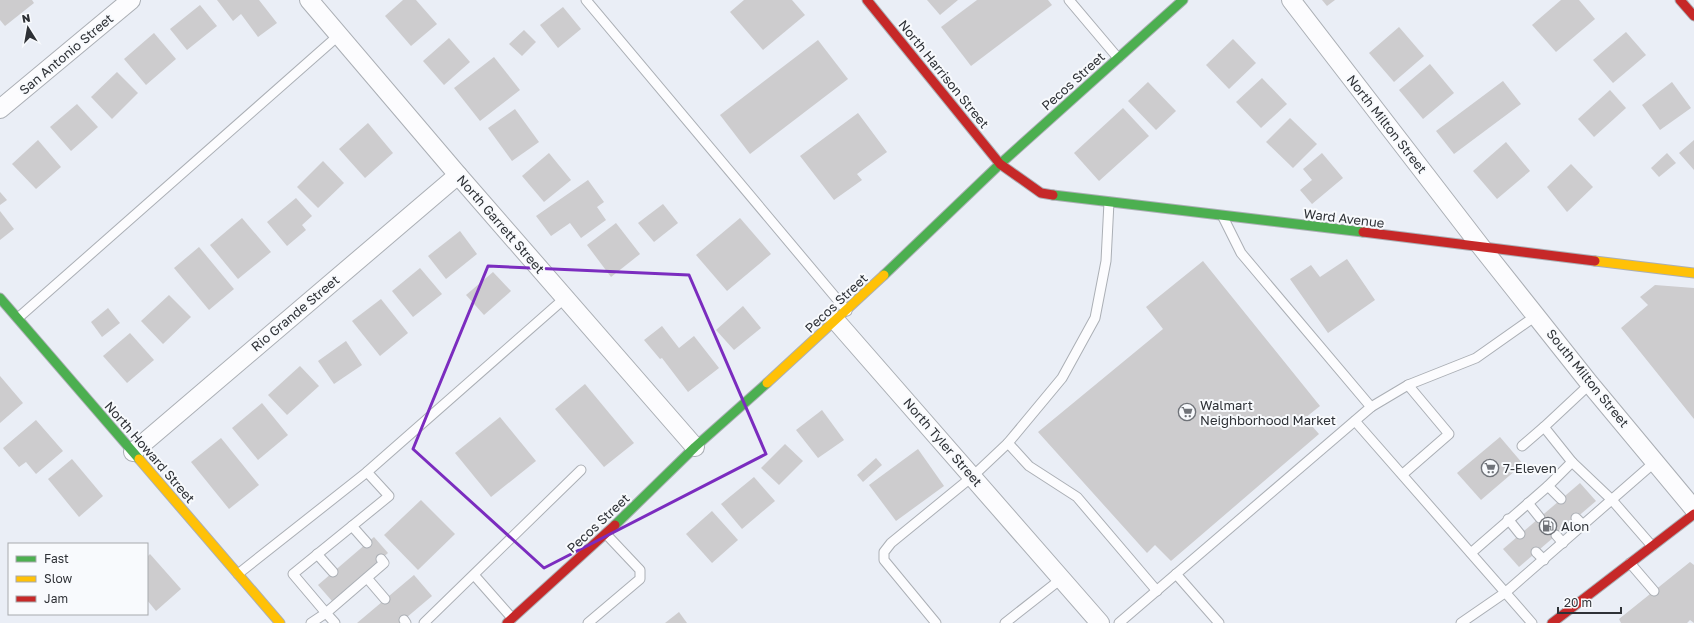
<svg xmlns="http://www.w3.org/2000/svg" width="1694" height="623" font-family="'Golos Text',sans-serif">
<rect width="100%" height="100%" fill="#eaeef6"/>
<g fill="#cdccce">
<path d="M0 0H32L34 3 5 26 0 20Z"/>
<path d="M217 0H259L277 23 258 37 241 14 233 21Z"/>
<path d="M403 0H416L437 24 411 46 385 16Z"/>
<path d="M744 0H792L805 15 763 50 730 12Z"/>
<path d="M927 0H958L940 15Z"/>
<path d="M977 0H1048L1052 5 971 66 941 27Z"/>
<path d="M1322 0H1335L1327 6Z"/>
<path d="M1561 0H1579L1595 19 1556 52 1532 25Z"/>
<path d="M200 5 217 26 187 50 170 29Z"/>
<path d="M563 7 581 29 558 48 540 25Z"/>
<path d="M1399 27 1424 56 1394 82 1369 53Z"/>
<path d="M524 30 536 42 522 56 509 44Z"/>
<path d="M1626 32 1646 55 1613 83 1593 60Z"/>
<path d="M154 33 176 59 146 85 124 59Z"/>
<path d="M449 38 470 62 444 85 423 61Z"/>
<path d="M1233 39 1256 63 1229 89 1206 65Z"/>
<path d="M818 40 848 79 750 154 720 115Z"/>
<path d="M494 57 520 90 480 121 454 88Z"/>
<path d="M1430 64 1454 93 1423 119 1399 90Z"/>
<path d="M117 72 138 93 112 119 91 97Z"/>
<path d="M1262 78 1287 104 1261 128 1236 102Z"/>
<path d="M1503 81 1521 104 1454 154 1436 131Z"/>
<path d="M1148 82 1176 111 1156 130 1128 101Z"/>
<path d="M1672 82 1691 108 1660 130 1642 105Z"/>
<path d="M1610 90 1626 108 1594 137 1578 119Z"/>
<path d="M77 104 98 127 71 151 50 127Z"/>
<path d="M1123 108 1149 136 1099 181 1074 153Z"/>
<path d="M515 109 539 142 512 161 488 128Z"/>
<path d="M858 113 887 152 857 174 862 180 834 200 800 156Z"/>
<path d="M1290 118 1317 144 1293 168 1266 142Z"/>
<path d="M368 123 393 153 365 178 339 149Z"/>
<path d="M38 140 61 167 36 189 12 164Z"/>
<path d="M1694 140V170L1679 153Z"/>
<path d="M1506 142 1530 171 1497 199 1473 171Z"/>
<path d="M549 153 571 180 544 202 522 176Z"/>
<path d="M1322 153 1343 178 1312 204 1300 190 1312 180 1303 169Z"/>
<path d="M1667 153 1676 163 1659 177 1651 168Z"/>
<path d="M323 161 344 183 318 208 297 187Z"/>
<path d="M1571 164 1593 187 1567 212 1547 187Z"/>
<path d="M588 180 604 202 597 207 606 220 581 238 570 223 551 236 536 216Z"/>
<path d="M0 192 7 200 0 205Z"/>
<path d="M296 198 312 216 302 225 306 230 287 246 267 222Z"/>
<path d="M663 204 678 223 654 242 638 223Z"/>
<path d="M0 211 14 229 0 240Z"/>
<path d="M242 218 271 252 238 279 210 245Z"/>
<path d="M740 218 771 254 727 291 696 255Z"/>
<path d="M616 223 640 254 611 277 587 245Z"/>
<path d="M460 231 477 254 446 279 428 256Z"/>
<path d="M199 247 234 289 209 310 174 268Z"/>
<path d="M1347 259 1375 300 1328 333 1290 279 1311 265 1320 277Z"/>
<path d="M1203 261 1320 406 1305 418 1319 434 1171 561 1155 545 1147 553 1038 432 1163 329 1146 307Z"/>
<path d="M420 268 442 294 413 317 392 291Z"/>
<path d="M493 272 511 291 484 315 466 295Z"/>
<path d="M1655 285 1694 288V419L1621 328 1648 305 1640 297Z"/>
<path d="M169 295 191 317 163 344 141 321Z"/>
<path d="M381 299 408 333 380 356 352 321Z"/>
<path d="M743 306 761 328 734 350 716 330Z"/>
<path d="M108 308 120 323 102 337 91 322Z"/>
<path d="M662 326 679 348 694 336 719 368 688 392 662 358 660 359 644 340Z"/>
<path d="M130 333 154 360 127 383 103 356Z"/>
<path d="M346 341 362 365 334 384 318 361Z"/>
<path d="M300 366 319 386 287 415 268 395Z"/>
<path d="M0 376 23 403 0 423Z"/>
<path d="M585 384 634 443 604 467 555 409Z"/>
<path d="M262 403 288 435 258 460 232 428Z"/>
<path d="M822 410 844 440 818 458 796 430Z"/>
<path d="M500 417 536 461 491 497 455 453Z"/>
<path d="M36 420 63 451 36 474 26 462 19 467 3 448Z"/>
<path d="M1500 437 1523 464 1481 500 1457 473Z"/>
<path d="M221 438 259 485 229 509 191 462Z"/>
<path d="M785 444 803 461 779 485 761 468Z"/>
<path d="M918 449 944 486 896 521 869 485Z"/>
<path d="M876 458 882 465 863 482 857 475Z"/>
<path d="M72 459 103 496 79 517 48 479Z"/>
<path d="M754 477 775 501 742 529 721 504Z"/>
<path d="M1580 483 1596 501 1519 567 1503 549Z"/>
<path d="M421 500 455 534 418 570 384 535Z"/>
<path d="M712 511 738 540 712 563 686 534Z"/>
<path d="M374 537 388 553 332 601 318 585Z"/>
<path d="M150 554 181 589 156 611 147 600V557Z"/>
<path d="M1690 562 1694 565V623L1690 620 1687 623H1621L1619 619Z"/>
<path d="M414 575 432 596 400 623H357Z"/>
<path d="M679 612 687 623H665Z"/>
</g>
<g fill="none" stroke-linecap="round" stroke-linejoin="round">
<defs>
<g id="lane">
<path d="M586 0 847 311"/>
<path d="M1069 0 1118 58"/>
<path d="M1223 217 1241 253 1371 407 1408 385 1476 358 1537 315"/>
<path d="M18 318 339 35"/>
<path d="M1355 421 1532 623"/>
<path d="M1008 443 1062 378 1095 318 1106 261 1109 202"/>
<path d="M1522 446 1544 427"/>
<path d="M1572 462 1612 500 1652 546"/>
<path d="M1403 474 1449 434 1408 385"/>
<path d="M1548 486 1561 499"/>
<path d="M1528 503 1540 518"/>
<path d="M1576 518 1583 525"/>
<path d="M1508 519 1520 534"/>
<path d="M352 526 367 543"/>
<path d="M1556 535 1563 543"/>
<path d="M1536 552 1544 560"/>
<path d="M1471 553 1548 486 1572 462 1544 427 1590 384"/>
<path d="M317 554 333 572"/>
<path d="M1630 563 1654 591"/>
<path d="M238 574 367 472 565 298"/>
<path d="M1176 574 1219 623"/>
<path d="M474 575 512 618"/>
<path d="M367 578 385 599"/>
<path d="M404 620 406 623"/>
<path d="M311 623 326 613 293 574 389 496 367 472"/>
<path d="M335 623 326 613 384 563 381 559"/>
<path d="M424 623 581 470"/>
<path d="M588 623 640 579V570L606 534"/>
<path d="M936 623 884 560V552L891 543 973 476 1008 443 1029 466 1077 497 1157 591"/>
<path d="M1005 623 1061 579"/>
<path d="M1119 623 1371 407"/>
<path d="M1461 623 1506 592 1656 461"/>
</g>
<g id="street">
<path d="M309 0 458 175 695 447"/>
<path d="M1291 0 1482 248 1590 384 1694 509"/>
<path d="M0 109 131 0"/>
<path d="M836 321 1100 623"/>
<path d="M133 452 458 175"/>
</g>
<g id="fast">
<path d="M1053 195 1363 232"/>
<path d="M884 275 1000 164 1183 0"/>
<path d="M0 298 139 459"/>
<path d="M615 525 695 447 767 383"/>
</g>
<g id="slow">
<path d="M1595 261 1694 273"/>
<path d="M767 383 884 275"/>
<path d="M139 459 280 623"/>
</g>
<g id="jam">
<path d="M867 0 1000 164 1041 193 1053 195"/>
<path d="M1680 0 1694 16"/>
<path d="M1363 232 1595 261"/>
<path d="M507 623 615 525"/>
<path d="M1552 623 1694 514"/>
</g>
</defs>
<use href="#lane" stroke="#abafb5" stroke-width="11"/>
<use href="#street" stroke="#abafb5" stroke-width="20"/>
<use href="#fast" stroke="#abafb5" stroke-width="11"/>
<use href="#slow" stroke="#abafb5" stroke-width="11"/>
<use href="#jam" stroke="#abafb5" stroke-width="11"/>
<use href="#lane" stroke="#fcfcfe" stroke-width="9"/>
<use href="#street" stroke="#fcfcfe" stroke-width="18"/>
<use href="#fast" stroke="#4caf50" stroke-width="9"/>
<use href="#slow" stroke="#ffc107" stroke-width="9"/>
<use href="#jam" stroke="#c62828" stroke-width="9"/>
</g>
<path fill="none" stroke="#7b2cbf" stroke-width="3" stroke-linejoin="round" d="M488 266 689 275 766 454 544 568 413 449Z"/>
<defs>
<symbol id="supermarket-ring" viewBox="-11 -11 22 22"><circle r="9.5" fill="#f8fafd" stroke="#707379" stroke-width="1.5"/><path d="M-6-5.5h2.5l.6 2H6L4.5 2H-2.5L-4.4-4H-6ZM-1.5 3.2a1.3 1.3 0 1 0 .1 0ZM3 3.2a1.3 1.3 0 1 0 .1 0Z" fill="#707379"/></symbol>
<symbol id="fuel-ring" viewBox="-11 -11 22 22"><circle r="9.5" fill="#f8fafd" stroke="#707379" stroke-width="1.5"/><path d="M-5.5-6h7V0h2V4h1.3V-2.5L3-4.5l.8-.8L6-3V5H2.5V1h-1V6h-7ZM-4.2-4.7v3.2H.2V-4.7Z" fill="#707379"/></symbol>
</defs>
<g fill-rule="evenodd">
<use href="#supermarket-ring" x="1177" y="402" width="20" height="20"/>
<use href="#supermarket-ring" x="1480" y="458" width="20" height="20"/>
<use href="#fuel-ring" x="1538" y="516" width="20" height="20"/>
</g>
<g text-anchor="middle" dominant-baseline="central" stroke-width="4" stroke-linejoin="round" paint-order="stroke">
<g font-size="13" fill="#2e3136" stroke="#f8fafd">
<text transform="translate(66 54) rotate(-40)">San Antonio Street</text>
<text transform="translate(944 74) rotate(51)">North Harrison Street</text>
<text transform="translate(1073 81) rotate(-42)">Pecos Street</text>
<text transform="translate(1387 124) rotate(52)">North Milton Street</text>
<text transform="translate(1344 218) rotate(7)">Ward Avenue</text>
<text transform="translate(501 224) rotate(49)">North Garrett Street</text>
<text transform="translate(836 303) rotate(-43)">Pecos Street</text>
<text transform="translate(295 313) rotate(-40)">Rio Grande Street</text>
<text transform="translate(1588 378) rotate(51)">South Milton Street</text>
<text transform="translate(943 442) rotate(49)">North Tyler Street</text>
<text transform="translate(150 452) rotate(49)">North Howard Street</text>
<text transform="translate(598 523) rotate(-43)">Pecos Street</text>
</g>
<g font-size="13" fill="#2e3136" stroke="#f8fafd" text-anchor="start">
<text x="1200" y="405">Walmart<tspan x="1200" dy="15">Neighborhood Market</tspan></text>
<text x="1503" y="468">7-Eleven</text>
<text x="1561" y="526">Alon</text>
</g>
</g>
<rect x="8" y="543" width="140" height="72" fill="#f8fafd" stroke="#a7aaad"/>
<rect x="16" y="556" width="20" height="6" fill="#4caf50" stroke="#a7aaad"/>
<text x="44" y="563" font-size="12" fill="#2e3136">Fast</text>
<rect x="16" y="576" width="20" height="6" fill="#ffc107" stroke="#a7aaad"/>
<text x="44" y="583" font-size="12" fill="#2e3136">Slow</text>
<rect x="16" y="596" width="20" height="6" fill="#c62828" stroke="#a7aaad"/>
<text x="44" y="603" font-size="12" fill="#2e3136">Jam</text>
<g transform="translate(28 28) rotate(349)" stroke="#f8fafd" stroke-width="3" paint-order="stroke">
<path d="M0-3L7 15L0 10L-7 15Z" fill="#2e3136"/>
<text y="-6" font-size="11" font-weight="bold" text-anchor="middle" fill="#2e3136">N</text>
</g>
<path d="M1558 607v6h63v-6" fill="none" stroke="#2e3136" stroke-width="2"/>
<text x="1564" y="607" font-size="12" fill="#2e3136" stroke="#f8fafd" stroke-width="3" paint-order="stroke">20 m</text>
</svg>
